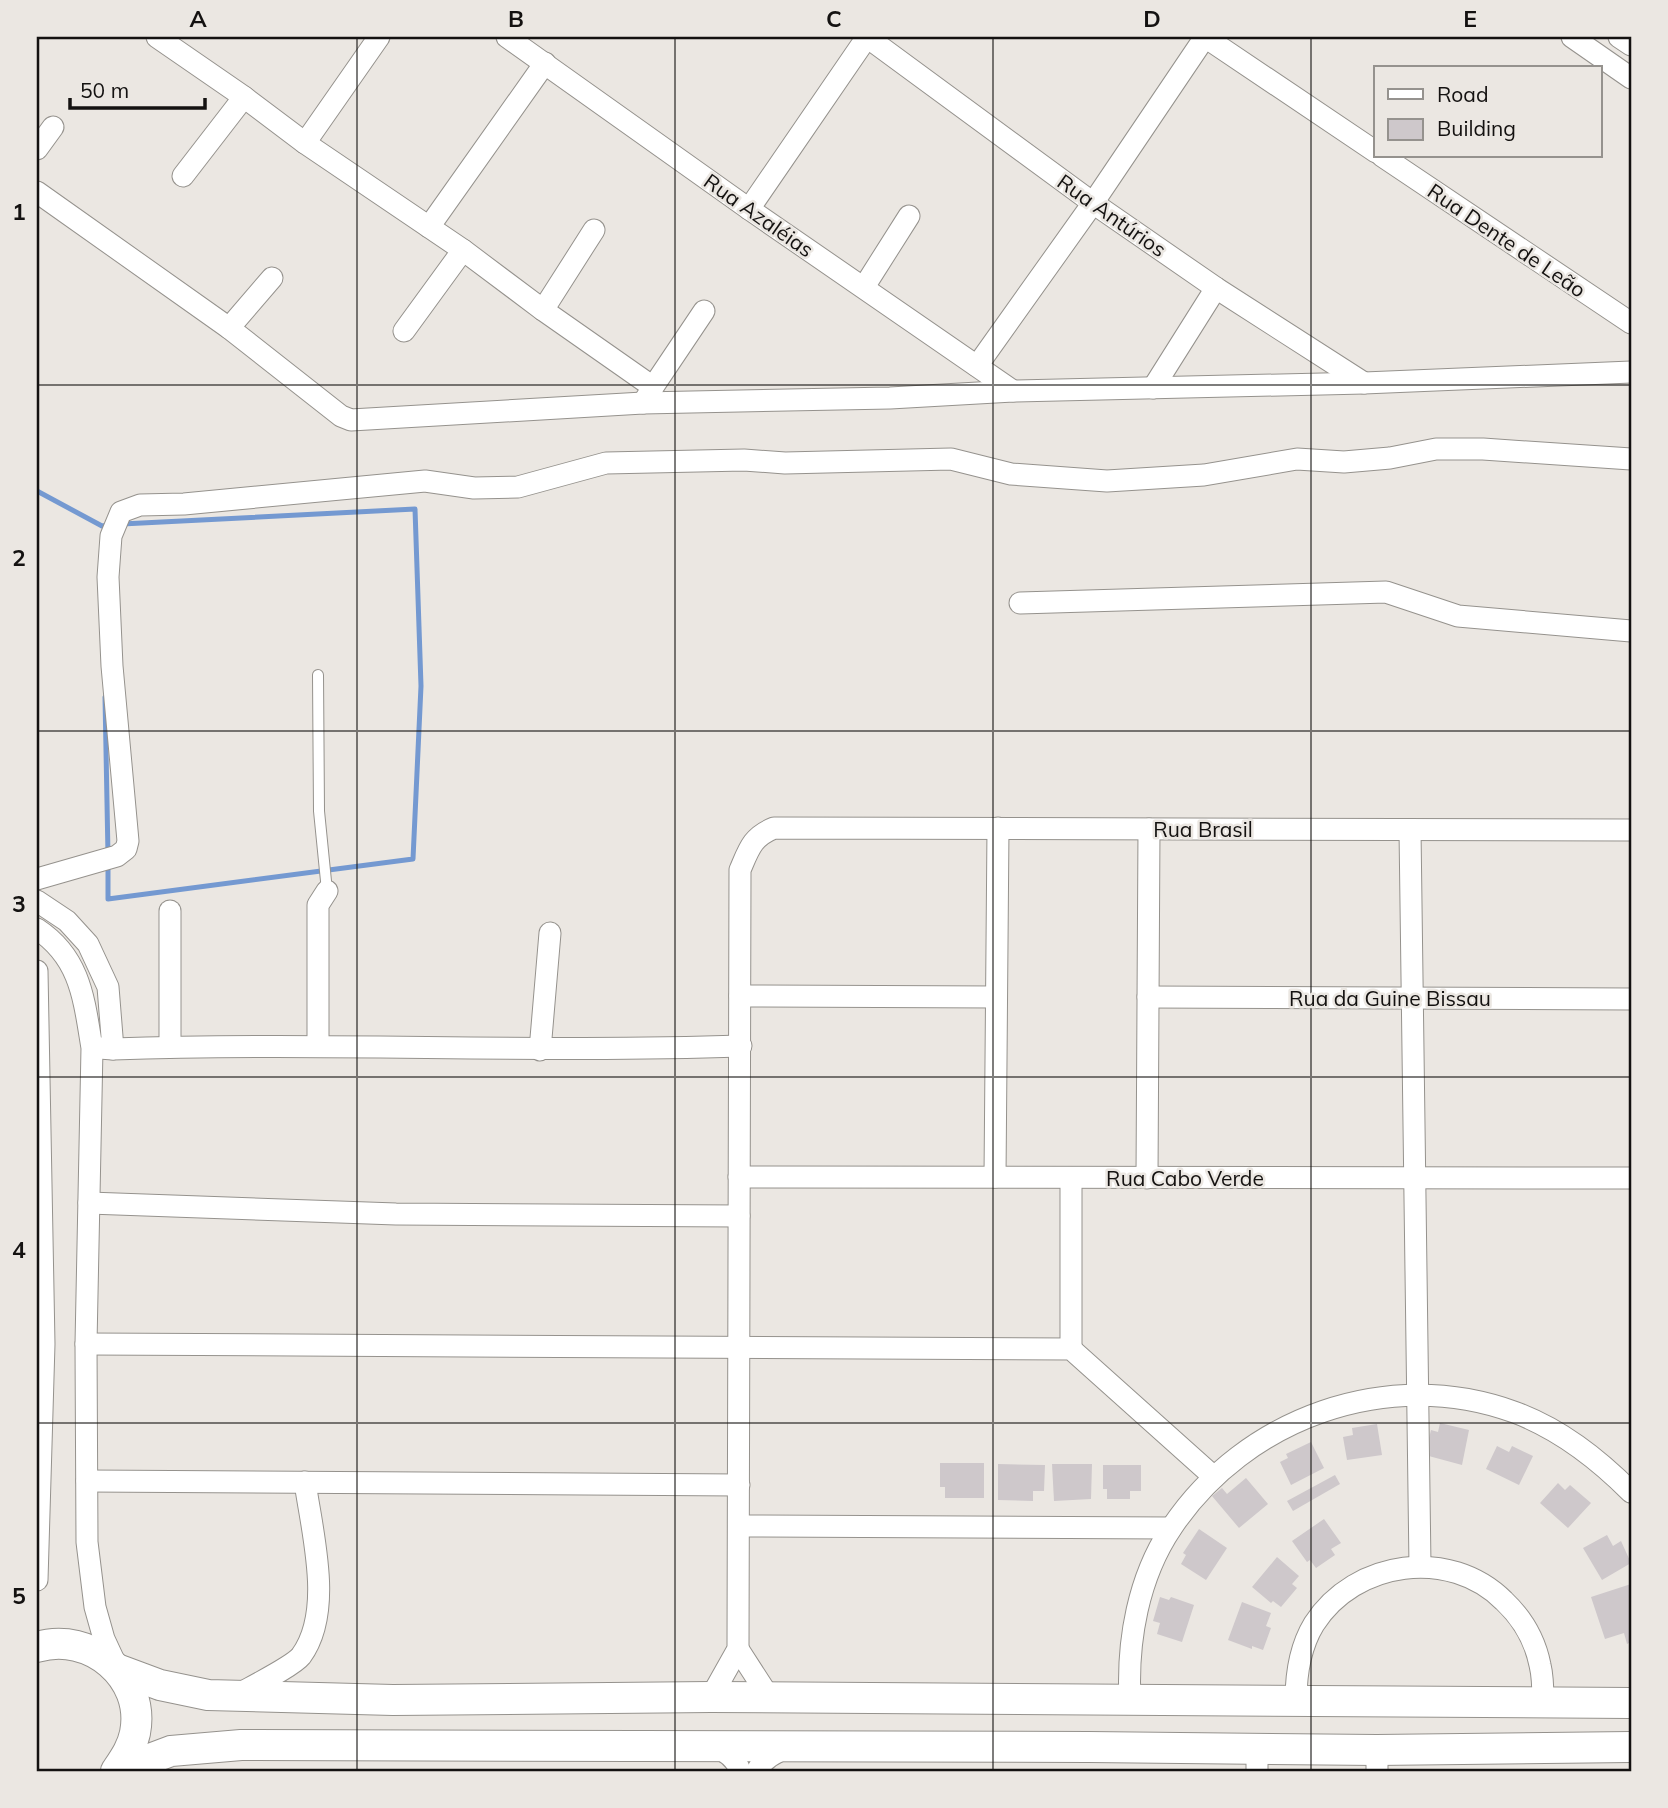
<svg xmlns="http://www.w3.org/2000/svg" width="1668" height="1808" font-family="Mulish,sans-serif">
<rect width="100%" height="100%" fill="#ebe7e2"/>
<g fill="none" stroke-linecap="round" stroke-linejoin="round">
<g stroke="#7499d1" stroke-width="5">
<path d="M37 491 102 526 109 525"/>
<path d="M105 697 108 855"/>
<path d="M108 865V899L413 859 421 686 415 509 122 524"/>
</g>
</g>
<g fill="#cec8cb">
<path d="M1440 1423 1469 1430 1462 1465 1425 1455 1431 1430 1438 1432Z"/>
<path d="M1377 1424 1382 1455 1347 1460 1343 1437 1353 1435 1352 1428Z"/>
<path d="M1311 1442 1324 1468 1291 1485 1280 1462 1288 1458 1286 1454Z"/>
<path d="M1497 1446 1509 1452 1512 1446 1533 1456 1519 1485 1486 1469Z"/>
<path d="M940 1463H984V1498H945V1487H940Z"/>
<path d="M998 1464 1045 1465 1044 1491H1033V1501L998 1500Z"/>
<path d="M1052 1464H1092L1091 1499 1054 1501Z"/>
<path d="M1103 1465H1141V1491H1130V1499H1107V1489H1103Z"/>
<path d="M1335 1475 1340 1484 1293 1511 1287 1501Z"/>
<path d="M1246 1478 1268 1504 1239 1528 1212 1496 1222 1488 1227 1494Z"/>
<path d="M1558 1483 1565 1490 1570 1485 1591 1503 1568 1528 1540 1503Z"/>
<path d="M1324 1519 1341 1543 1331 1549 1335 1555 1316 1568 1310 1560 1307 1562 1292 1541Z"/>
<path d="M1199 1529 1227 1548 1206 1580 1181 1564 1186 1555 1183 1553Z"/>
<path d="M1607 1535 1613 1546 1621 1541 1631 1563 1602 1580 1583 1548Z"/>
<path d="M1277 1557 1299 1576 1292 1584 1297 1588 1281 1607 1273 1601 1271 1603 1252 1587Z"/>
<path d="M1631 1584V1642L1627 1644 1624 1633 1605 1639 1591 1597Z"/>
<path d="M1160 1597 1169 1600 1171 1597 1194 1605 1182 1642 1157 1634 1160 1623 1153 1621Z"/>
<path d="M1242 1602 1271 1613 1266 1626 1271 1628 1263 1650 1252 1646V1649L1228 1640Z"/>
</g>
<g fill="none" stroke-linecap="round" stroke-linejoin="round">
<defs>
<path id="lane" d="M318 675 319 811 327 891"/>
<g id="street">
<path d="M157 37 244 97 305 143 463 250 543 310 653 387 643 403"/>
<path d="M507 37 749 209 1013 391"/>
<path d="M867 37 1093 203 1216 288 1364 383"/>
<path d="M1205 37 1376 152"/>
<path d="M1572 37 1631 78"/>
<path d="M1619 37 1631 45"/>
<path d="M305 143 379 37"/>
<path d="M37 149 53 127"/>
<path d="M1382 156 1631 323"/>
<path d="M183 176 244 97"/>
<path d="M37 192 229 328 341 416 351 420 643 403 890 398 1013 391 1364 383 1631 372"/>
<path d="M749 209 867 37"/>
<path d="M429 227 545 63"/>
<path d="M864 287 909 216"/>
<path d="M543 310 594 230"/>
<path d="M229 328 272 278"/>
<path d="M404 331 463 250"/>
<path d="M977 366 1093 203 1205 37"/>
<path d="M653 387 704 311"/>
<path d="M1153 388 1216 288"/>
<path d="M1020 603 1386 592 1458 616 1631 631"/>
<path d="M1410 830 1420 1566"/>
<path d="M37 879 117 856 126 849 128 841 112 666 108 577 111 536 121 512 140 505 184 504 425 481 474 488 518 487 606 463 744 460 785 463 951 459 1011 474 1107 481 1204 475 1297 459 1344 462 1390 458 1436 449H1483L1631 459"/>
<path d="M37 901 67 921 88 944 108 987 113 1049 99 1048"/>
<path d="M170 911V1047"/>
<path d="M37 929C81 958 84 1000 92 1048L86 1344 87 1542 95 1607 104 1639 117 1667"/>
<path d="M37 971 44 1344 37 1580"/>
<path d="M740 996 996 997"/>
<path d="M1148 997 1631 999"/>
<path d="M318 1046V905L327 891"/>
<path d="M113 1049C322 1042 531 1053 741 1046"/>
<path d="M540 1050 550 933"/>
<path d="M739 1177 1631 1178"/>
<path d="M995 1177 998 828"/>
<path d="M1071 1178V1349"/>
<path d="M1147 1178 1149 829"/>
<path d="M89 1203 396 1214 739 1216"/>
<path d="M86 1344 1071 1349 1214 1477"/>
<path d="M87 1481 739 1485"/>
<path d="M739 1526 1171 1528"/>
<path d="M738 1649 769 1697"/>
<path d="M237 1695C251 1687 293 1666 301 1656 334 1611 312 1533 305 1482"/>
<path d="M711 1697 738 1649 740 870C749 849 752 837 774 828L1631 830"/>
<path d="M1130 1700C1127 1641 1138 1577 1172 1527 1245 1418 1388 1366 1514 1412 1560 1429 1597 1458 1631 1492"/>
<path d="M1296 1700C1296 1673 1300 1647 1314 1624 1355 1560 1450 1547 1504 1601 1522 1618 1535 1640 1540 1665 1543 1677 1543 1689 1543 1702"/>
<path d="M713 1746C726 1751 736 1758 740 1771"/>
<path d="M1257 1749V1771"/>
<path d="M757 1771C763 1759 775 1752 788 1748"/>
<path d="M1377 1771V1750"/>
</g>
<g id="secondary">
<path d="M37 1647C90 1631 146 1677 135 1733 132 1748 124 1759 116 1771"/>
<path d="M117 1669 160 1685 208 1695 393 1700 711 1697 1631 1703"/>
<path d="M118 1771 171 1751 241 1745 1089 1747 1377 1750 1631 1747"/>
</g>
</defs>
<use href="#lane" stroke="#95928d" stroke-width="12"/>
<use href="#street" stroke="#95928d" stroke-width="23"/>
<use href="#secondary" stroke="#95928d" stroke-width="32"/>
<use href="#lane" stroke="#fff" stroke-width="10"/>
<use href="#street" stroke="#fff" stroke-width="21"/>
<use href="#secondary" stroke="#fff" stroke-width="30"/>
</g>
<path fill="none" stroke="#141211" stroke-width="2" stroke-opacity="0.55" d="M357 37V1771M675 37V1771M993 37V1771M1311 37V1771M37 385H1631M37 731H1631M37 1077H1631M37 1423H1631"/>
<g text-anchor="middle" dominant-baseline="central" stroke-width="5" stroke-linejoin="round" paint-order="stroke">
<g font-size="21" fill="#141211" stroke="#ebe7e2">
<text transform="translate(759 215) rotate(35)">Rua Azaléias</text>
<text transform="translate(1112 215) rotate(35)">Rua Antúrios</text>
<text transform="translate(1507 240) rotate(34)">Rua Dente de Leão</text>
<text x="1203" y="829">Rua Brasil</text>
<text x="1390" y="998">Rua da Guine Bissau</text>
<text x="1185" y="1178">Rua Cabo Verde</text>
</g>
</g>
<rect width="1668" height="1808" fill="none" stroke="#ebe7e2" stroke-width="77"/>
<rect x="1374" y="66" width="228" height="91" fill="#ebe7e2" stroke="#95928e" stroke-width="2"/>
<rect x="1388" y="89" width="35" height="10" fill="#ffffff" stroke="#95928e" stroke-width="2"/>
<text x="1437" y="102" font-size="21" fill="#141211">Road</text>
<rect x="1388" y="119" width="35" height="21" fill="#cec8cb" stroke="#95928e" stroke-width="2"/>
<text x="1437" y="136" font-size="21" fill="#141211">Building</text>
<path d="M70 98v10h135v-10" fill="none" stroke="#141211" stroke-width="3.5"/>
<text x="80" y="98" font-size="21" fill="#141211" stroke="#ebe7e2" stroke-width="5" paint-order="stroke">50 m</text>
<rect x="38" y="38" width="1592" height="1732" fill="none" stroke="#141211" stroke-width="2.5"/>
<g font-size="23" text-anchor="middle" font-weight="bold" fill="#141211">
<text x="198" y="27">A</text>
<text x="516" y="27">B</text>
<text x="834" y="27">C</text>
<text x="1152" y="27">D</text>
<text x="1470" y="27">E</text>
<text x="19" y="220">1</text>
<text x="19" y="566">2</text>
<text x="19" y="912">3</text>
<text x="19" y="1258">4</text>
<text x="19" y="1604">5</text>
</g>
</svg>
